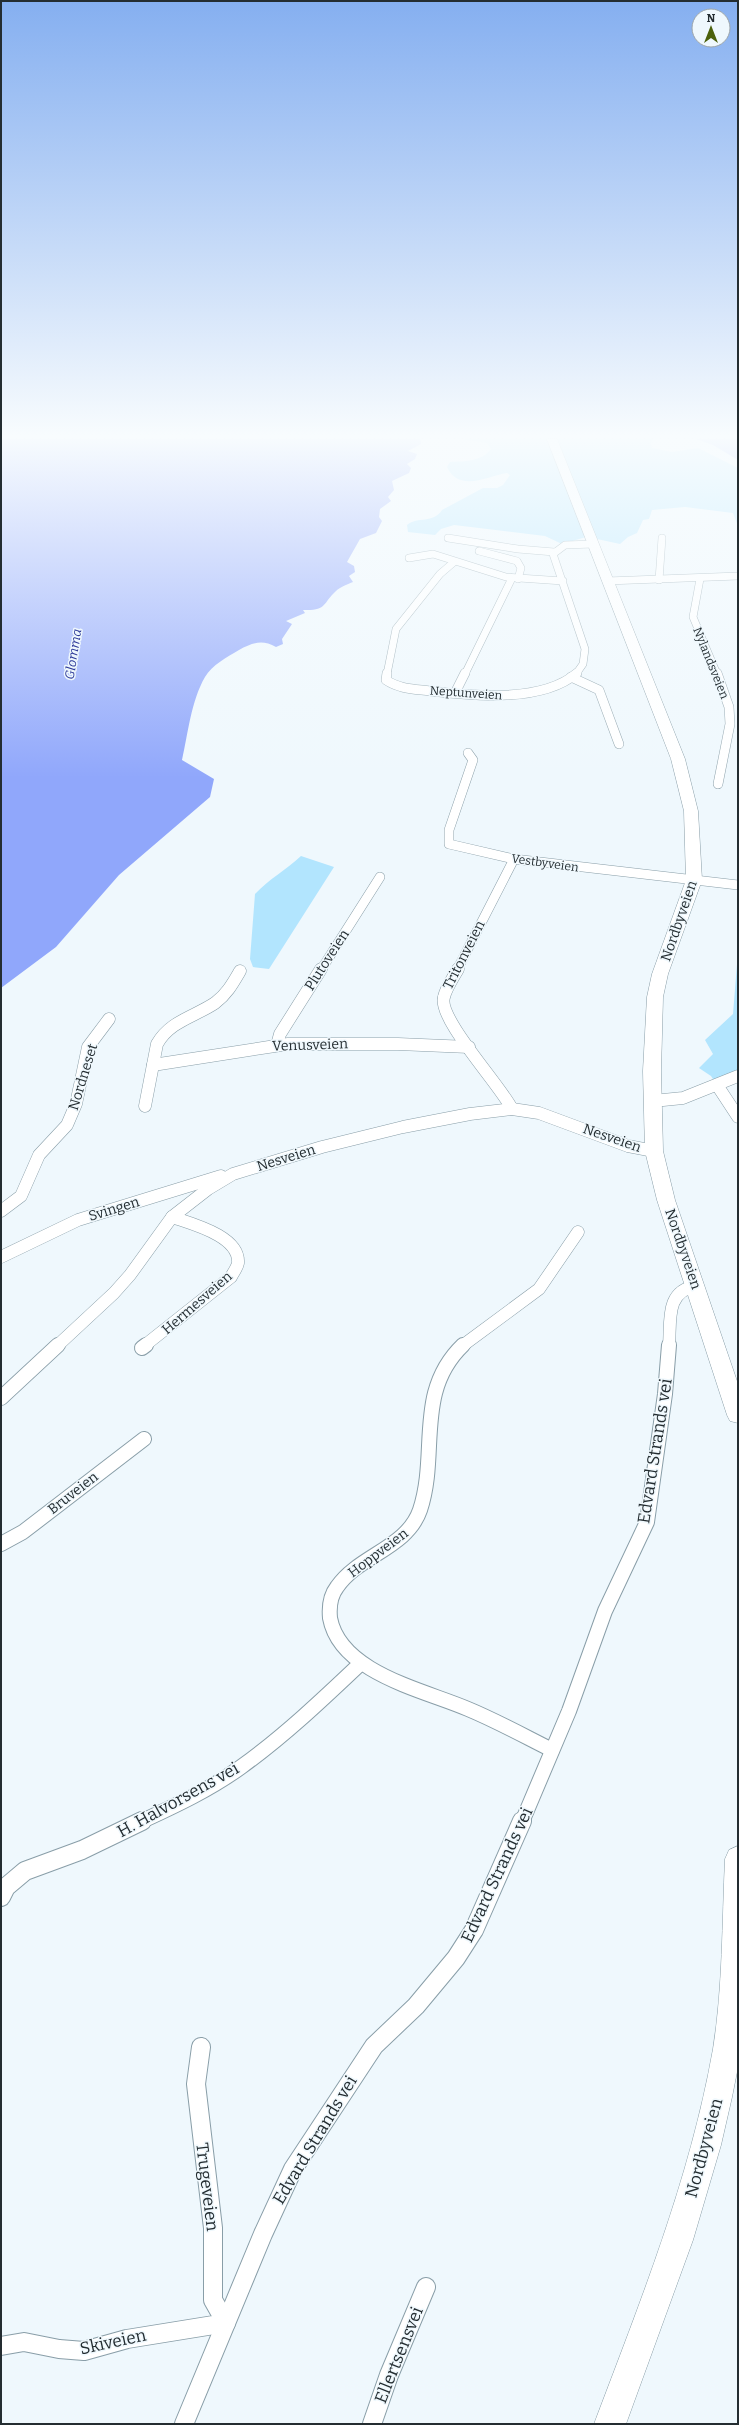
<svg xmlns="http://www.w3.org/2000/svg" width="739" height="2425" font-family="Bitter,serif">
<rect width="100%" height="100%" fill="#eff8fd"/>
<g fill="#b2e5fe">
<path d="M462 439H548L586 537 562 544 545 536 454 525 441 529 435 535 408 532 407 525C418 516 433 524 442 510L483 488H497L503 485 510 475 507 473C488 476 459 493 447 467L450 462C465 461 481 462 491 449L487 443Z"/>
<path d="M555 439H653L651 443 652 448 672 452 698 448 738 468V526L733 513 685 507 652 510 649 519 643 520 637 533 628 537 620 544 597 539 592 533Z"/>
<path d="M301 856 334 867 269 969 253 967 250 959 255 894C269 879 286 870 301 856Z"/>
<path d="M738 952V1072L715 1082 711 1076 699 1068 713 1054 705 1040 733 1014Z"/>
</g>
<g fill="#90a7fb">
<path d="M1 439H419L421 441V444L408 451 417 454 415 459 407 464 411 468 409 473 392 481 394 490 388 497 391 501 380 509 379 517 382 521 376 533 360 539 347 562 354 566 355 572 349 576 353 582C348 584 340 587 336 591 322 604 327 611 303 610L305 613 286 621 292 624 282 639 283 644 276 647C262 639 252 643 239 650 227 657 212 665 205 677 191 701 188 734 182 760L214 779 210 797 119 875 56 947 1 988Z"/>
<path d="M696 439H738V460L713 445Z"/>
</g>
<g fill="none" stroke-linecap="round" stroke-linejoin="round">
<defs>
<g id="street-far4">
<path d="M448 538 518 549 554 552"/>
<path d="M479 551 517 561 521 568 518 579"/>
<path d="M409 558 433 554 506 577 563 581"/>
<path d="M700 579 693 617 717 674"/>
<path d="M659 580 662 538"/>
<path d="M607 581 738 576"/>
<path d="M387 674 396 629 440 574 454 562"/>
<path d="M465 674 512 578"/>
<path d="M576 674 583 664 585 649 553 554 565 545 593 544"/>
</g>
<g id="street-far3">
<path d="M387 673 386 680C399 689 415 689 430 691 473 696 542 703 577 673"/>
<path d="M717 673 729 707 730 724 718 784"/>
<path d="M571 677 599 690 619 744"/>
<path d="M455 693 465 673"/>
<path d="M468 753 473 760 449 830V844L514 859 738 885"/>
<path d="M321 970 380 877"/>
<path d="M457 970 514 859"/>
</g>
<g id="street-far2">
<path d="M458 969C453 978 446 988 444 997 437 1018 501 1086 512 1109"/>
<path d="M277 1045 280 1034 321 969"/>
<path d="M153 1065 288 1044H398L469 1047"/>
<path d="M717 1085 738 1117"/>
<path d="M653 1101 683 1098 738 1076"/>
<path d="M145 1106 157 1044C170 1021 194 1017 215 1003 227 994 233 983 240 971"/>
<path d="M1 1211 21 1196 39 1155 67 1125 76 1104 88 1047 109 1019"/>
<path d="M1 1257 78 1220 221 1176"/>
<path d="M57 1346 114 1293 130 1275 172 1217 208 1189 233 1174 322 1147 403 1127 470 1114 512 1109 539 1113 628 1146 654 1151"/>
<path d="M144 1346 231 1277C233 1273 237 1268 238 1263 240 1236 192 1224 172 1217"/>
<path d="M462 1346 539 1289 578 1232"/>
<path d="M669 1346C671 1321 665 1291 696 1286"/>
</g>
<g id="street-far1">
<path d="M463 1345C414 1392 439 1453 420 1510 407 1548 359 1555 337 1587 330 1596 329 1607 330 1618 340 1673 424 1690 468 1709 497 1721 524 1736 552 1750"/>
<path d="M142 1348 146 1345"/>
<path d="M1 1398 58 1345"/>
<path d="M1 1544 23 1532 144 1439"/>
<path d="M140 1822C175 1806 211 1789 241 1767 284 1736 323 1699 361 1663"/>
<path d="M522 1822 569 1711 605 1611 647 1522 665 1394 669 1345"/>
</g>
<g id="street">
<path d="M1 1897 6 1887 25 1871 82 1850 142 1821"/>
<path d="M1 2346 24 2342 59 2349 84 2351 127 2339 226 2323 213 2300V2228L196 2084 201 2047"/>
<path d="M184 2424 263 2234 293 2169 374 2046 416 2006 456 1958 474 1930 522 1821"/>
<path d="M372 2424 389 2375 426 2287"/>
</g>
<g id="primary">
<path d="M547 439H557L685 759 698 811 702 880 668 974 663 997 661 1071 663 1151 675 1200 738 1384V1423L730 1421 727 1415 657 1200 645 1151 643 1071 647 997 652 974 686 880 684 811 671 759Z"/>
<path d="M738 1846V2067L732 2097 721 2145 693 2240 626 2424H594C640 2302 690 2179 713 2049 723 1987 722 1922 725 1859L729 1850Z"/>
</g>
</defs>
<use href="#street-far4" stroke="#899ea8" stroke-width="8"/>
<use href="#street-far3" stroke="#899ea8" stroke-width="10"/>
<use href="#street-far2" stroke="#899ea8" stroke-width="13"/>
<use href="#street-far1" stroke="#899ea8" stroke-width="16"/>
<use href="#street" stroke="#899ea8" stroke-width="20"/>
<use href="#primary" stroke="#899ea8" stroke-width="1"/>
<use href="#street-far4" stroke="#fff" stroke-width="7"/>
<use href="#street-far3" stroke="#fff" stroke-width="9"/>
<use href="#street-far2" stroke="#fff" stroke-width="12"/>
<use href="#street-far1" stroke="#fff" stroke-width="14"/>
<use href="#street" stroke="#fff" stroke-width="18"/>
<use href="#primary" fill="#fff" fill-rule="evenodd"/>
</g>
<linearGradient id="sky" x2="0" y2="1"><stop stop-color="#85aff0"/><stop offset="0.56" stop-color="#f8fcfe"/><stop offset="1" stop-color="#f8fcfe" stop-opacity="0"/></linearGradient>
<rect width="739" height="778" fill="url(#sky)"/>
<g text-anchor="middle" dominant-baseline="central" stroke-width="3" stroke-linejoin="round" paint-order="stroke">
<g font-size="12" fill="#242d31" stroke="#eff8fd">
<text transform="translate(711 663) rotate(68)">Nylandsveien</text>
<text transform="translate(466 693) rotate(4)">Neptunveien</text>
<text transform="translate(545 863) rotate(8)">Vestbyveien</text>
</g>
<g font-size="13" font-style="italic" fill="#2e3b9a" stroke="#eff8fd">
<text transform="translate(73 654) rotate(-81)">Glomma</text>
</g>
<g font-size="14" fill="#242d31" stroke="#eff8fd">
<text transform="translate(679 921) rotate(-71)">Nordbyveien</text>
<text transform="translate(464 955) rotate(-63)">Tritonveien</text>
<text transform="translate(327 960) rotate(-57)">Plutoveien</text>
<text transform="translate(310 1045) rotate(-2)">Venusveien</text>
<text transform="translate(83 1077) rotate(-73)">Nordneset</text>
<text transform="translate(612 1138) rotate(19)">Nesveien</text>
<text transform="translate(286 1158) rotate(-17)">Nesveien</text>
<text transform="translate(114 1209) rotate(-17)">Svingen</text>
<text transform="translate(683 1249) rotate(71)">Nordbyveien</text>
<text transform="translate(197 1303) rotate(-41)">Hermesveien</text>
<text transform="translate(73 1493) rotate(-38)">Bruveien</text>
<text transform="translate(378 1553) rotate(-37)">Hoppveien</text>
</g>
<g font-size="17" fill="#242d31" stroke="#eff8fd">
<text transform="translate(655 1451) rotate(-81)">Edvard Strands vei</text>
<text transform="translate(178 1800) rotate(-29)">H. Halvorsens vei</text>
<text transform="translate(497 1875) rotate(-65)">Edvard Strands vei</text>
<text transform="translate(315 2140) rotate(-59)">Edvard Strands vei</text>
<text transform="translate(704 2148) rotate(-75)">Nordbyveien</text>
<text transform="translate(207 2187) rotate(83)">Trugeveien</text>
<text transform="translate(113 2342) rotate(-12)">Skiveien</text>
<text transform="translate(399 2355) rotate(-68)">Ellertsensvei</text>
</g>
</g>
<rect width="739" height="2425" fill="none" stroke="#242d31" stroke-width="4"/>
<g transform="translate(711 28)"><circle r="19" fill="#eff8fd" stroke="#9ea7ab"/>
<path d="M0-3L7 15L0 10L-7 15Z" fill="#4b610c"/>
<text y="-6" font-size="11" font-weight="bold" text-anchor="middle" fill="#242d31">N</text>
</g>
</svg>
